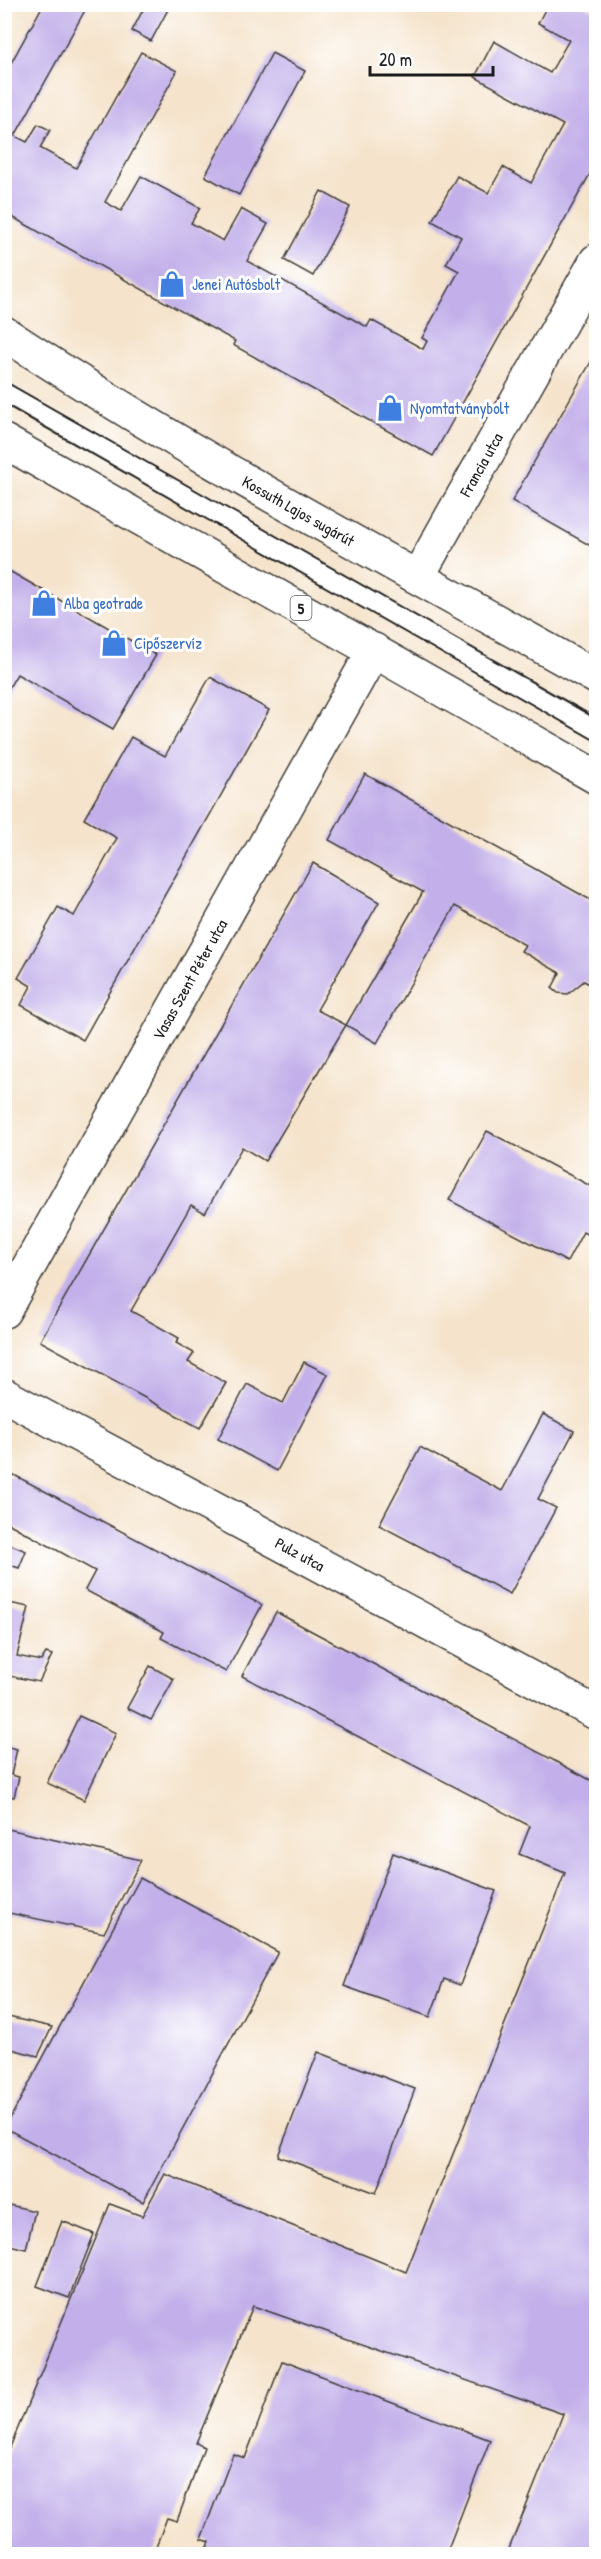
<svg xmlns="http://www.w3.org/2000/svg" width="601" height="2559" font-family="'Patrick Hand',sans-serif">
<rect width="100%" height="100%" fill="#fff"/>
<filter id="ink" filterUnits="userSpaceOnUse"><feTurbulence type="fractalNoise" baseFrequency=".0167" numOctaves="2"/><feDisplacementMap in="SourceGraphic" scale="12" xChannelSelector="R" yChannelSelector="G"/><feConvolveMatrix kernelMatrix="1 2 1 2 8 2 1 2 1" color-interpolation-filters="sRGB"/></filter>
<filter id="wash" filterUnits="userSpaceOnUse"><feTurbulence type="fractalNoise" baseFrequency=".008" numOctaves="4" result="noise"/><feDisplacementMap in="SourceGraphic" scale="24" xChannelSelector="R" yChannelSelector="G"/><feGaussianBlur stdDeviation="1.35" result="paint"/><feColorMatrix in="noise" values="0 0 0 0 0 0 0 0 0 0 0 0 0 0 0 0 0 1.4 0 .05"/><feComposite in="paint" operator="in"/></filter>
<g filter="url(#wash)">
<rect width="100%" height="100%" fill="#f5e3cb"/>
<g id="blocks">
<g fill="#c3b0ea">
<path d="M146 4H171L151 41 132 31Z"/>
<path d="M548 4H582L593 10 596 4V163L433 456 233 345 235 341 5 213V74L43 5H88L15 136 27 142 38 124 50 130 40 148 76 168 141 52 177 71 105 202 121 211 141 176 200 208 191 223 223 241 241 209 268 224 247 261 367 327 371 320 423 349 427 341 422 338 459 271 446 264 461 237 432 221 457 176 488 193 503 167 531 183 563 125 475 77 494 41 550 73 569 40 538 23Z"/>
<path d="M272 53 305 71 239 195 205 176Z"/>
<path d="M321 191 350 207 313 276 284 260Z"/>
<path d="M596 353V549L512 501Z"/>
<path d="M4 568 156 655 113 729 17 674 7 691 4 689Z"/>
<path d="M210 677 269 710 83 1040 21 1005 31 986 18 978 58 907 74 916 117 838 84 819 131 737 165 756Z"/>
<path d="M365 774 596 903V988L584 981 568 994 558 993 552 988 560 973 521 951 525 945 455 906 377 1043 346 1025 423 892 329 840Z"/>
<path d="M313 863 379 902 317 1010 346 1025 265 1161 242 1147 205 1213 191 1205 131 1311 179 1338 176 1343 194 1353 188 1362 226 1383 200 1428 40 1341Z"/>
<path d="M487 1131 596 1189V1239L583 1232 567 1262 449 1200Z"/>
<path d="M304 1362 328 1374 277 1471 218 1439 247 1384 283 1403Z"/>
<path d="M543 1414 574 1431 538 1499 556 1508 510 1594 379 1525 420 1447 502 1491Z"/>
<path d="M14 1475 262 1605 226 1672 161 1638 164 1632 85 1590 95 1571 4 1521V1479Z"/>
<path d="M4 1542 26 1551 19 1568 4 1563Z"/>
<path d="M4 1602 29 1607 17 1656 41 1661 46 1653 52 1655 39 1682 4 1675Z"/>
<path d="M276 1612 596 1783V2554H507L563 2414 253 2306 196 2443 204 2447 177 2521 167 2518 153 2554H4V2462L110 2204 142 2216 165 2174 406 2272 565 1873 519 1854 530 1826 242 1676Z"/>
<path d="M150 1666 174 1679 151 1720 127 1708Z"/>
<path d="M79 1716 116 1733 84 1800 47 1783Z"/>
<path d="M4 1746 17 1749 11 1775 19 1777 14 1797 4 1796Z"/>
<path d="M4 1828 141 1860 104 1933 4 1912Z"/>
<path d="M393 1853 496 1891 460 1985 444 1979 430 2017 344 1986Z"/>
<path d="M140 1878 278 1952 143 2202 5 2128Z"/>
<path d="M4 2016 52 2027 38 2056 4 2047Z"/>
<path d="M318 2052 415 2089 376 2193 278 2156Z"/>
<path d="M5 2204 35 2211 26 2249 5 2244Z"/>
<path d="M62 2221 94 2234 69 2298 37 2286Z"/>
<path d="M282 2361 490 2440 446 2554H205L210 2542 201 2539 233 2454 245 2458Z"/>
</g>
</g>
</g>
<g filter="url(#ink)">
<use href="#blocks" fill-opacity="0" stroke="#3d3a36" stroke-width="1.5"/>
<g fill="none" stroke-linecap="round" stroke-linejoin="round">
<defs>
<path id="lane" d="M4 392 596 730"/>
<g id="street">
<path id="s1" d="M418 576 596 261"/>
<path id="s2" d="M4 1311 374 650"/>
<path id="s3" d="M4 1395 596 1713"/>
</g>
<g id="primary">
<path id="s4" d="M4 333C195 459 398 565 596 677"/>
<path d="M4 441 596 777"/>
</g>
</defs>
<use href="#lane" stroke="#3d3a36" stroke-width="21"/>
<use href="#street" stroke="#3d3a36" stroke-width="36"/>
<use href="#primary" stroke="#3d3a36" stroke-width="36"/>
<use href="#lane" stroke="#fff" stroke-width="18"/>
<use href="#street" stroke="#fff" stroke-width="33"/>
<use href="#primary" stroke="#fff" stroke-width="33"/>
<g stroke="#1c1c1c" stroke-width="1.5">
<path d="M4 381 596 718"/>
<path d="M4 404 596 741"/>
</g>
</g>
</g>
<defs>
<symbol id="shop-bare" viewBox="-9 -9 18 18"><path d="M-5-2.5h2.3a2.7 3.5 0 0 1 5.4 0H5L5.5 6h-11ZM-1.5-2.5h3a1.5 2.3 0 0 0-3 0Z" fill="#3f7fe0" stroke="#fff" stroke-width="2.5" paint-order="stroke"/></symbol>
</defs>
<g fill-rule="evenodd">
<use href="#shop-bare" x="153" y="265" width="38" height="38"/>
<use href="#shop-bare" x="371" y="389" width="38" height="38"/>
<use href="#shop-bare" x="25" y="584" width="38" height="38"/>
<use href="#shop-bare" x="95" y="624" width="38" height="38"/>
</g>
<g text-anchor="middle" dominant-baseline="central" stroke-width="6" stroke-linejoin="round" paint-order="stroke">
<rect fill="#fff" stroke="#606060" stroke-width="1.5" x="290.5" y="596" width="21" height="24" rx="4.5"/>
<g font-size="15" font-weight="bold" fill="#1c1c1c">
<text x="301" y="608">5</text>
</g>
<g font-size="16" fill="#366cbe" stroke="#fff" text-anchor="start">
<text x="192" y="284">Jenei Autósbolt</text>
<text x="410" y="408">Nyomtatványbolt</text>
<text x="64" y="603">Alba geotrade</text>
<text x="134" y="643">Cipőszervíz</text>
</g>
<g font-size="16" fill="#1c1c1c" stroke="#fff">
<text stroke="none"><textPath href="#s1" startOffset="128">Francia utca</textPath></text>
<text stroke="none"><textPath href="#s4" startOffset="344">Kossuth Lajos sugárút</textPath></text>
<text stroke="none"><textPath href="#s2" startOffset="380">Vasas Szent Péter utca</textPath></text>
<text stroke="none"><textPath href="#s3" startOffset="336">Pulz utca</textPath></text>
</g>
</g>
<rect width="601" height="2559" fill="none" stroke="#fff" stroke-width="24"/>
<path d="M370 66v9h123v-9" fill="none" stroke="#1c1c1c" stroke-width="3"/>
<text x="379" y="66" font-size="18" fill="#1c1c1c" stroke="#ffffff" stroke-width="4.5" paint-order="stroke">20 m</text>
</svg>
